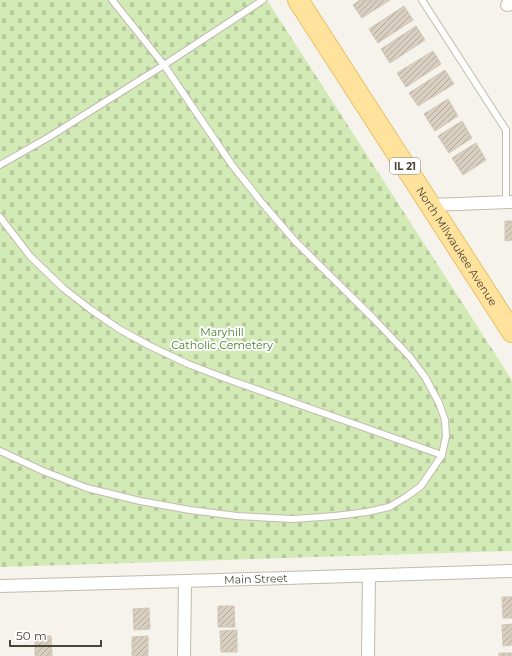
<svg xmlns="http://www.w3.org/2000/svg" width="512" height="656" font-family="Montserrat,sans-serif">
<defs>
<pattern id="cemetery-stones" width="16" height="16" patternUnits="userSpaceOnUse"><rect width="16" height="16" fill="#d2eab5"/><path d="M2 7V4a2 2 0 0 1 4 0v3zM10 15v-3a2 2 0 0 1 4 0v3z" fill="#b6ca9c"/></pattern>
<pattern id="building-hatch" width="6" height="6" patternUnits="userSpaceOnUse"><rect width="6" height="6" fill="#d8cfc1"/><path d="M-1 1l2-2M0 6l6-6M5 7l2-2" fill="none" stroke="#b1aa9e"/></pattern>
</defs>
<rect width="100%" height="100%" fill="#f6f3ec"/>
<path fill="url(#cemetery-stones)" d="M0 0H267L512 380V551L0 567Z"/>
<g fill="url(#building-hatch)" stroke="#d3c7b4">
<path d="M360 0H390L362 18 353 5Z"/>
<path d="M404 6 413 20 378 43 369 29Z"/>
<path d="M416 26 425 40 390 63 381 49Z"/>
<path d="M433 51 441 64 406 87 397 73Z"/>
<path d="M445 70 454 84 418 106 409 93Z"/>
<path d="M448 99 458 116 435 131 424 114Z"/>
<path d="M462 121 472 138 449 153 438 136Z"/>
<path d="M476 143 486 160 463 175 452 158Z"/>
<path d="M505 221H512V240L505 241Z"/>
<path d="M502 597H512V618H503Z"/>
<path d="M218 606H234L235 627H218Z"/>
<path d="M149 608 150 629 134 630 133 609Z"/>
<path d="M512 624V645L503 646 502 625Z"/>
<path d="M237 630V652H221L220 631Z"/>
<path d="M51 636 52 656H35V637Z"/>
<path d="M148 636V656H132V637Z"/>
<rect x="499" y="653" width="13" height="3"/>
</g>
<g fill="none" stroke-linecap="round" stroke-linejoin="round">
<defs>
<g id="lane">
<path d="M422 0 506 130V202"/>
<path d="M0 165 49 137 164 65 263 0"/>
<path d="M0 217 30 256 63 288 90 309 119 329 150 346 188 364 227 379 442 455"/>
<path d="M0 451 43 471 87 488 140 501 190 510 237 516 293 519 335 516 367 512 389 507 406 497 421 486 442 455 446 436 445 420 439 403 425 377 410 357 373 318 295 241 263 204 232 165 164 65 112 0"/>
</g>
<g id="street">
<path d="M507 5 512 4"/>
<path d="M431 205 512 202"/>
<path id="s1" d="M0 586 185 581 512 571"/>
<path d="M184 656 185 581"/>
<path d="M368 656 369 576"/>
</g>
<g id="primary">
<path id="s2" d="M298 0 512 332"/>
</g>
</defs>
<use href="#lane" stroke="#c2bbae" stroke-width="8"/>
<use href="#street" stroke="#c2bbae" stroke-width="14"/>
<use href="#primary" stroke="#e6c16a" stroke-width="22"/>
<use href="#lane" stroke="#fff" stroke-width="6"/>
<use href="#street" stroke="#fff" stroke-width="12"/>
<use href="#primary" stroke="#ffe39c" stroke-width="20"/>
</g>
<g text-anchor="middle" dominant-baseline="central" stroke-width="4" stroke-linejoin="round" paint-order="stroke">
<rect fill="#fff" stroke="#817c74" stroke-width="1" x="390" y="158" width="30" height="16" rx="3"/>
<g font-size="10" font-weight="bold" fill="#4b4439">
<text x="405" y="166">IL 21</text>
</g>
<g font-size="11" fill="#4b4439" stroke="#fff">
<text stroke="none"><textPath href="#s2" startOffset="293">North Milwaukee Avenue</textPath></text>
<text stroke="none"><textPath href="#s1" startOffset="256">Main Street</textPath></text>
</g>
<g font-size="11" fill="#4a7f2a" stroke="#fff">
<text x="222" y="332">Maryhill<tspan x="222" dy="13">Catholic Cemetery</tspan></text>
</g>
</g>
<path d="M10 640v6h91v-6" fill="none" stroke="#4b4439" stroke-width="2"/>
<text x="16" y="640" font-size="12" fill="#4b4439" stroke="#ffffff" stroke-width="3" paint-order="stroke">50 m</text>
</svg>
